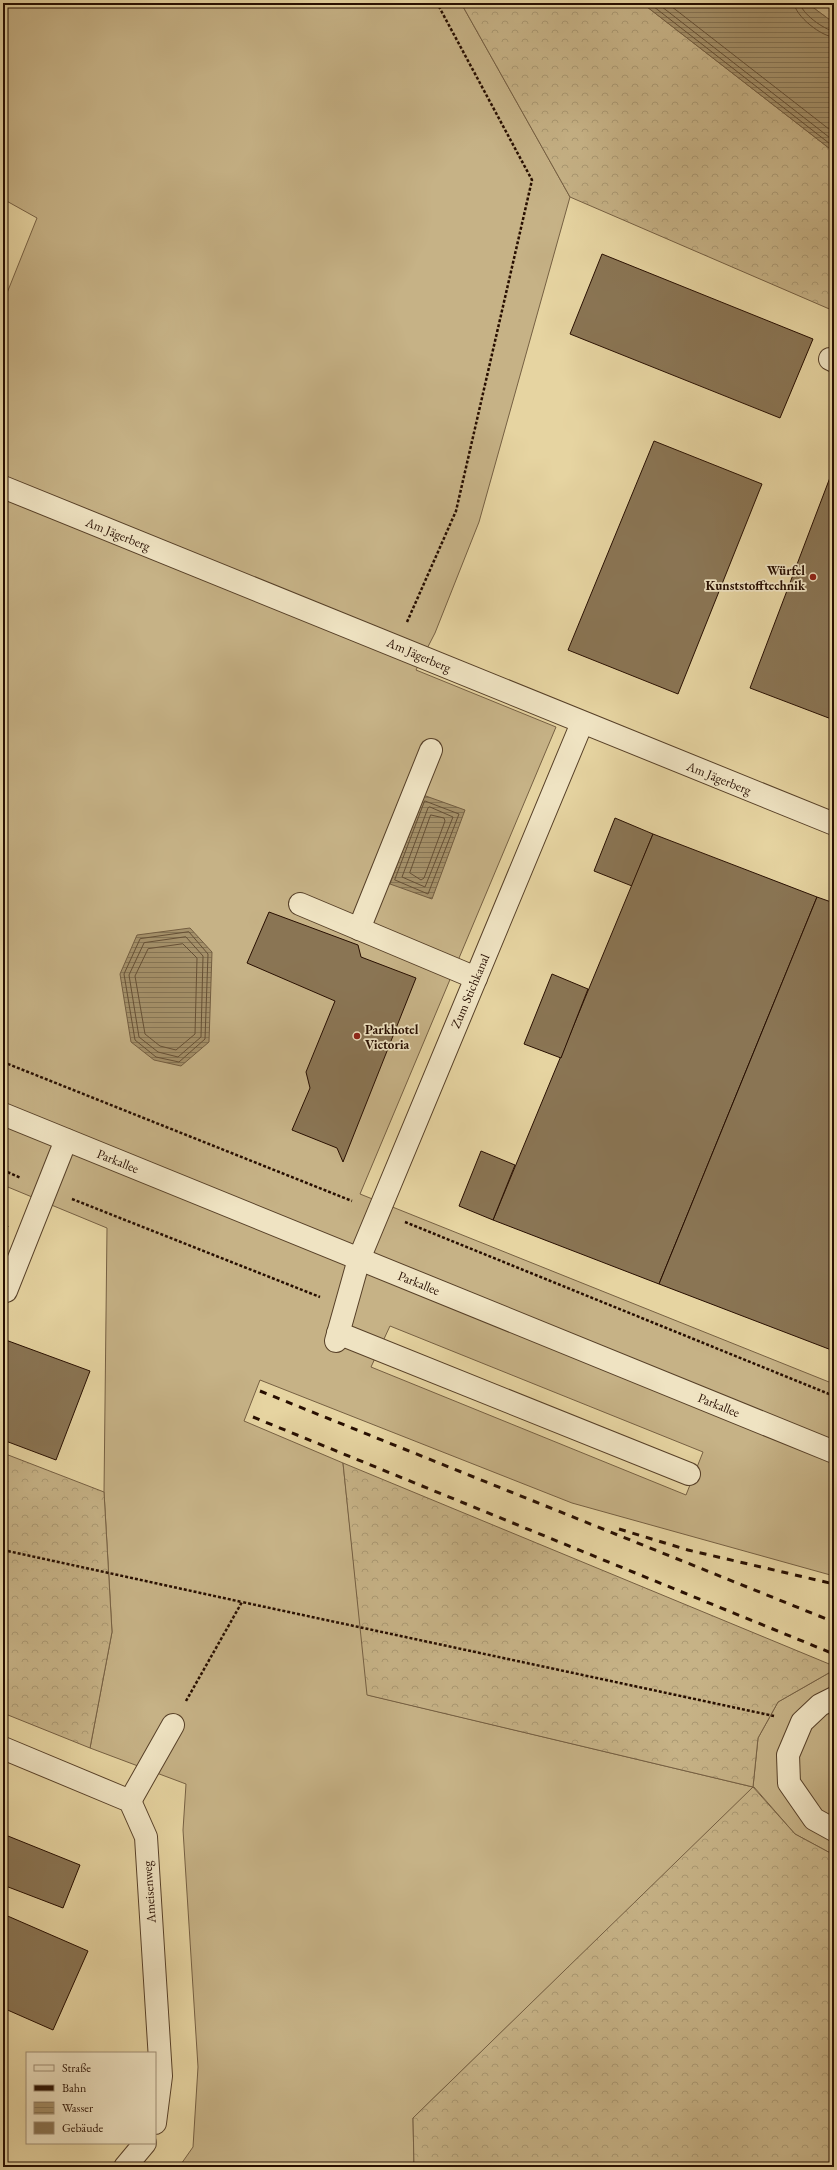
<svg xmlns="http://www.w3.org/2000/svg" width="837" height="2170" font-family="'EB Garamond',serif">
<defs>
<pattern id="forest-crowns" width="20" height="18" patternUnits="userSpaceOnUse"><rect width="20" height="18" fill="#c6b286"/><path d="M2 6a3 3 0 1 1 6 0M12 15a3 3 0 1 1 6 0" fill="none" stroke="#aa9872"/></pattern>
<pattern id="water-rules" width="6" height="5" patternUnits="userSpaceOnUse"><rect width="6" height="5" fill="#a5916a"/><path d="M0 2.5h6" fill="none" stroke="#867555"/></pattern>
</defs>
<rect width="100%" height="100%" fill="#e6d4a1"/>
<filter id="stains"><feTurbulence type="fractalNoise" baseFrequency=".005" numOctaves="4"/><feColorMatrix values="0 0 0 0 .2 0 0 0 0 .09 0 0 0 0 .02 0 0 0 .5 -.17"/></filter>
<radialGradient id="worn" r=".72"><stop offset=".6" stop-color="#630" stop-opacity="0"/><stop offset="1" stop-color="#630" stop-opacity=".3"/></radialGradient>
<path fill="#c6b286" stroke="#766043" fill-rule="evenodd" d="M3 3H461L570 197 479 522 435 633 416 670 556 727 360 1194 834 1384V1576L572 1503 260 1380 244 1421 343 1463 368 1695 753 1787 758 1738 778 1702 834 1670V1855L795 1834 754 1787 413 2118 414 2167H179L193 2147 198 2067 183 1830 186 1784 90 1748 112 1632 104 1492 107 1228 3 1185V303L37 218 3 199ZM390 1326 703 1452 686 1495 371 1367Z"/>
<g fill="url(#forest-crowns)" stroke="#766043">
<path d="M461 3H642L834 152V311L570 197Z"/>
<path d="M807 3H834V23Z"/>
<path d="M3 1453 104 1492 112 1632 90 1748 3 1713Z"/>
<path d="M343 1463 834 1666V1670L778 1702 758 1738 753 1787 795 1834 834 1855V2167H414L413 2118 753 1787 367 1695Z"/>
</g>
<g fill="url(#water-rules)" stroke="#735d40">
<path d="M642 3H807L834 23V152Z"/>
<path d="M423 795 465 810 432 899 390 884Z"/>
<path d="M190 928 212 952 209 1042 181 1066 154 1060 131 1042 120 974 137 935Z"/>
</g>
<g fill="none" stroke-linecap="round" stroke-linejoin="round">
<g stroke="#665035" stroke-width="1">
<path d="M649 3 834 147"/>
<path d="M657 3 834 141"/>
<path d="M667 3 834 133"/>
<path d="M794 3C795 16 822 37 834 37"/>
<path d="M800 3C801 13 824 30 834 31"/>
<path d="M425 801 459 814 428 894 395 880Z"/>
<path d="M430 807 453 817 425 887 402 877 428 808Z"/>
<path d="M431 815 444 818 445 821 424 878 421 880 410 873Z"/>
<path d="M189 932 208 954 205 1039 179 1062 156 1057 135 1040 124 974 140 939Z"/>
<path d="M186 937 203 956 201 1037 178 1057 158 1052 139 1037 129 975 144 943Z"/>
<path d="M183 944 197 958 195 1034 176 1050 160 1046 145 1034 135 976 148 949Z"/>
</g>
</g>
<g fill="#8a7554" stroke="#270e00">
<path d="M602 254 813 339 780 418 570 334Z"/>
<path d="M654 441 762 484 678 694 568 650Z"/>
<path d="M834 467V720L750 688Z"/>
<path d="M615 818 653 834 632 886 594 871Z"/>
<path d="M653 834 817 897 659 1284 493 1220Z"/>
<path d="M817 897 834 903V1227L830 1238 834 1240V1300L831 1309 834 1310V1351L659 1284Z"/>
<path d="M269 912 358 945 361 957 416 978 343 1162 337 1148 292 1130 310 1088 306 1072 335 1001 247 963Z"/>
<path d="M552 974 588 989 561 1058 524 1044Z"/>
<path d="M481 1151 515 1165 493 1220 459 1206Z"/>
<path d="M3 1224 8 1226 3 1240Z"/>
<path d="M3 1339 90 1371 56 1460 3 1440Z"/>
<path d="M3 1834 80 1865 63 1908 3 1885Z"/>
<path d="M3 1914 88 1951 53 2030 3 2008Z"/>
</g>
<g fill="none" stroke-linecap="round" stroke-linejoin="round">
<defs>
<g id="minor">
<path d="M830 359 834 361"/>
<path d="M3 487 834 824"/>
<path d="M300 904 476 978"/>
<path d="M359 929 431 750"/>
<path d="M3 1114 834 1452"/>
<path d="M6 1291 66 1140"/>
<path d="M338 1333 689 1474"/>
<path d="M336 1341 359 1259 582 723"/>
<path d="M834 1698 820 1705 802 1722 788 1755 789 1783 814 1819 834 1830"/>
<path d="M3 1748 130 1801 146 1837 161 2076 155 2123"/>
<path d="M130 1801 173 1725"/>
<path d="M125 2167 145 2143"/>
</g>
</defs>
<use href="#minor" stroke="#574028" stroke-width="24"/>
<g stroke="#270e00" stroke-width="2.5" stroke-dasharray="3 2" stroke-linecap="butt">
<path d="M407 622 456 511 532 180 437 3"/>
<path d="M3 1062 352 1201"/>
<path d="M3 1170 21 1178"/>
<path d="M72 1199 320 1297"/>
<path d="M405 1222 834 1396"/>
<path d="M3 1550 242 1602"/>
<path d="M186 1701 242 1602 774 1716"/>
</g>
<use href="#minor" stroke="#efe3c2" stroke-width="22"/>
<g stroke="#270e00" stroke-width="3" stroke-dasharray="7 7" stroke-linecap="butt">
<path d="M260 1391 834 1622"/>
<path d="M253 1417 834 1654"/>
<path d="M619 1529 688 1550 834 1584"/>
</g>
</g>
<g fill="#8f2418" stroke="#efe3c2" stroke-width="1.5">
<circle cx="813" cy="577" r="4"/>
<circle cx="357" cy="1036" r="4"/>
</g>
<g text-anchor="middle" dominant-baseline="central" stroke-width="3.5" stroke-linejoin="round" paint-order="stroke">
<g font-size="13" fill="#270e00" stroke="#efe3c2">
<text transform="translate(118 534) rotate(22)">Am Jägerberg</text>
<text transform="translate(419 655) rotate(23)">Am Jägerberg</text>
<text transform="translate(719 778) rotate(22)">Am Jägerberg</text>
<text transform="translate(470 991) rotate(-67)">Zum Stichkanal</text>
<text transform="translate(118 1161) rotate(22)">Parkallee</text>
<text transform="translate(419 1283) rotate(22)">Parkallee</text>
<text transform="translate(719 1405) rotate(22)">Parkallee</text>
<text transform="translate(149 1892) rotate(-94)">Ameisenweg</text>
</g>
<g font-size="13" font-weight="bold" fill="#270e00" stroke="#efe3c2" text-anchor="end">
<text x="805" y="570">Würfel<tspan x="805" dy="15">Kunststofftechnik</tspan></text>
<text x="365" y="1029" text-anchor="start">Parkhotel<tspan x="365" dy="15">Victoria</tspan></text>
</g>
</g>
<rect width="837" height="2170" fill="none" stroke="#e6d4a1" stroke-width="16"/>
<rect x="4" y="4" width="829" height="2162" fill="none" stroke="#270e00" stroke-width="2"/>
<rect x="8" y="8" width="821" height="2154" fill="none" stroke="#270e00"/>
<rect x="26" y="2052" width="130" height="92" fill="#efe3c2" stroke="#9f8e74"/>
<rect x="34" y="2065" width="20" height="6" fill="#efe3c2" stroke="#9f8e74"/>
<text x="62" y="2072" font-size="12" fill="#270e00">Straße</text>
<rect x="34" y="2085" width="20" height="6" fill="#270e00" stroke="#9f8e74"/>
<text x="62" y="2092" font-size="12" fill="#270e00">Bahn</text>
<rect x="34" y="2102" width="20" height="12" fill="url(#water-rules)" stroke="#9f8e74"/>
<text x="62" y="2112" font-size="12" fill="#270e00">Wasser</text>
<rect x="34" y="2122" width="20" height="12" fill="#8a7554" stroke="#9f8e74"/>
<text x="62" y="2132" font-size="12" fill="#270e00">Gebäude</text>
<rect width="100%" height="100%" filter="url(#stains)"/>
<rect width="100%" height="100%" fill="url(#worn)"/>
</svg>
